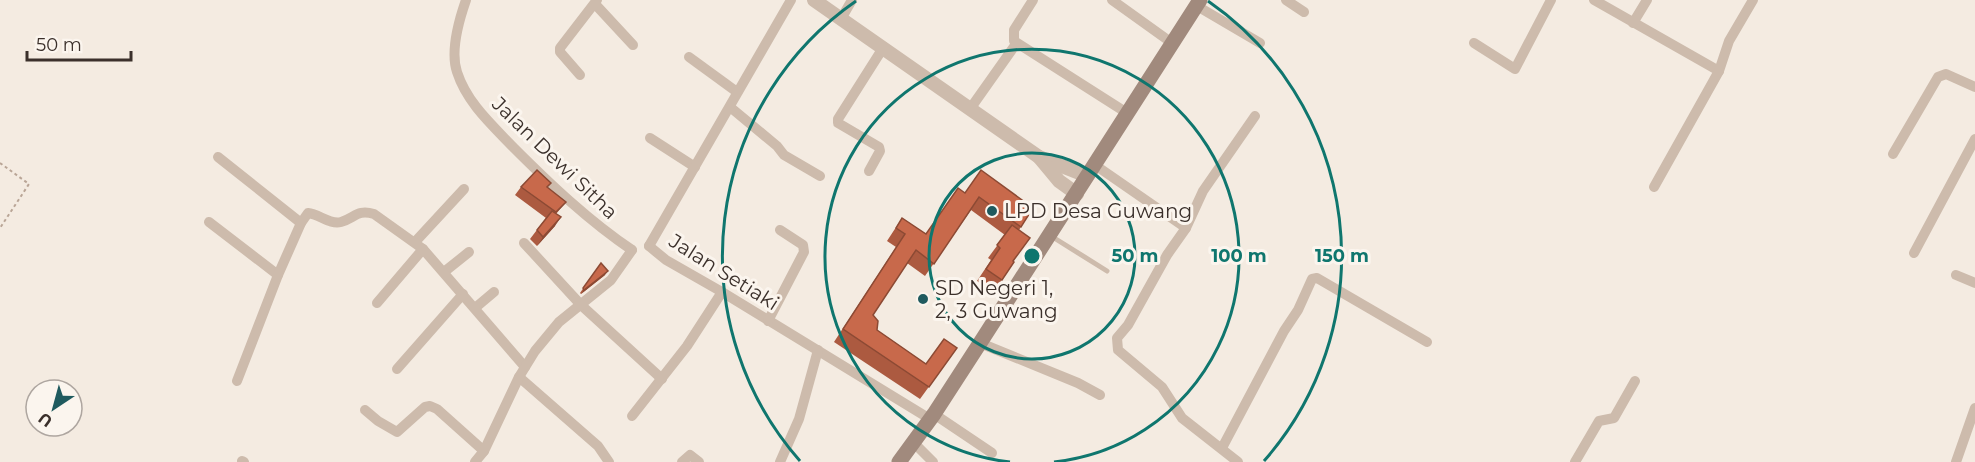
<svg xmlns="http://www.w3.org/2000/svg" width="1975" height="462" font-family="Montserrat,sans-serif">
<rect width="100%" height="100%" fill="#f4ebe1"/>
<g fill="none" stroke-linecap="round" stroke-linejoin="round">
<path stroke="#b9a596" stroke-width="2" stroke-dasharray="3 3" stroke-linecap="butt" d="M0 163 29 184 0 228"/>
<path stroke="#cdbbac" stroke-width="5" d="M1051 236 1107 271"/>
<g stroke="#cdbbac" stroke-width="10">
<path d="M466 0C459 20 450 51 457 72 467 103 492 125 514 148 551 185 589 221 632 250"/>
<path d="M1033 0 1014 30V41L1127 113"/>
<path d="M1112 0 1172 43"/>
<path d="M1286 0 1304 12"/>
<path d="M1594 0 1719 71"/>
<path d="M595 4 633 45"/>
<path d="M1197 6 1260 43"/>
<path d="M841 19 852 0"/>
<path d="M1633 23 1647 0"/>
<path d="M1474 43 1515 69 1551 0"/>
<path d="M689 57 737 92"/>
<path d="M580 75 560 52V48L597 0"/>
<path d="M730 107 777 146 784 155 820 176"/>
<path d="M970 109 1016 44"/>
<path d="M650 138 695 167"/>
<path d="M1893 154 1938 77 1946 74 1975 87"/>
<path d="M218 157 301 223"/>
<path d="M1095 165 1186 228"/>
<path d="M869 171 880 151 879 147 838 123V119L883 48"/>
<path d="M1654 187 1719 71 1729 41 1753 0"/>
<path d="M209 222 278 275"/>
<path d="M415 242 464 189"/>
<path d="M524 243 581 305 662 379"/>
<path d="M649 246 666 260 722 292 930 419"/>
<path d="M649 246 791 0"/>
<path d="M1914 253 1975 139"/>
<path d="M444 272 469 252"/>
<path d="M1956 275 1975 283"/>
<path d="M377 303 423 249"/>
<path d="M475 308 494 292"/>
<path d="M768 321 804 252 803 245 780 230"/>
<path d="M980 343 1078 383 1100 395"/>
<path d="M397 369 463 294"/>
<path d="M519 377 598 446 609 462"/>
<path d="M237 381 278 275 301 223 308 213C319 214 330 225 341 222 355 218 357 209 374 214L423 249 525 367"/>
<path d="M365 410 378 421 397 432 425 407 430 406 437 409 484 451"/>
<path d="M934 414 992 453"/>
<path d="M632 416 687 346 722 292"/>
<path d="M913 442 933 462"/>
<path d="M1222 448 1284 331 1298 310 1312 279 1317 278 1427 342"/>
<path d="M242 461 244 462"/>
<path d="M475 462 484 451 519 377 535 351 559 322 611 280 632 250"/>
<path d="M682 462 690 455 699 462"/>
<path d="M780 462 799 419 818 350"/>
<path d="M1238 462 1182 418 1162 387 1118 350 1117 338 1128 325 1167 255 1186 228 1203 191 1255 116"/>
<path d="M1575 462 1599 421 1614 418 1635 381"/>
<path d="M1956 462 1975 408"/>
</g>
<g stroke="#cdbbac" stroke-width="14">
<path d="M814 0 1039 157 1087 176"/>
<path d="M1039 157 1059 181 1077 194"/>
</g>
<path stroke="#a18a7d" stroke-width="15" d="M899 462 934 414 980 343 1200 0"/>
</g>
<g fill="#ac5a40">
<path d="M521 187H547L566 202 556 214 555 226 537 246 530 239 546 218 515 195Z"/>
<path d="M965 193 1033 208 1019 230 1013 261 1014 262 993 293 977 281 991 260 988 258 1005 235 971 210 925 276 907 263 873 315 877 330 926 364 957 348 920 399 834 342 896 247 887 241 902 218 926 234Z"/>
<path d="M601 263 605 275 581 294 580 293Z"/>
</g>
<g fill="#8c4a34">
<path d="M561 217 555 226 537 246 543 237Z"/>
<path d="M608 271 605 275 581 294 584 290Z"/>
</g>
<g fill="#c8694b" stroke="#8c4a34" stroke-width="1.5">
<path d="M537 170 551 183 547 187 566 202 556 212 521 187Z"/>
<path d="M981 170 1033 208 1021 227 979 197 934 264 916 250 873 315 878 321 877 330 926 364 944 339 957 348 929 387 843 329 905 234 896 228 902 218 926 234 958 188 965 193Z"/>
<path d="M552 211 561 217 543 237 537 230Z"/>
<path d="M1012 225 1030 238 1013 261 1014 262 1002 280 986 269 1000 248 997 245Z"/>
<path d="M601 263 608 271 584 290 583 288Z"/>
</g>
<g fill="none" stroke="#0f766e" stroke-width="3">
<circle cx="1032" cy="256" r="103"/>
<path d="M1010 462A207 207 0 1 1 1054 462"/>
<path d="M800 461A310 310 0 0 1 856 1M1208 1A310 310 0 0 1 1264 461"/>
</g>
<g fill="#1f5a5e" stroke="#fbf5ee" stroke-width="2">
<circle cx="992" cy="211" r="6"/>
<circle cx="923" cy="299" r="6"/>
</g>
<g text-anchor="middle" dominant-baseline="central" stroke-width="6" stroke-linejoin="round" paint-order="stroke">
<g font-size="20" fill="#3b302b" stroke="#fbf5ee">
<text transform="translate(555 158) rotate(44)">Jalan Dewi Sitha</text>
<text transform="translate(724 272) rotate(32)">Jalan Setiaki</text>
</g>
<g font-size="20" fill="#3b302b" stroke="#fbf5ee" text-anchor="start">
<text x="1004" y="211">LPD Desa Guwang</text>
<text x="935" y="288">SD Negeri 1,<tspan x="935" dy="23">2, 3 Guwang</tspan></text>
</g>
</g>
<circle cx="1032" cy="256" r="9" fill="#0f766e" stroke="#fbf5ee" stroke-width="3"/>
<g font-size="18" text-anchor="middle" font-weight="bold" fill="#0f766e" stroke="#fbf5ee" stroke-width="6" stroke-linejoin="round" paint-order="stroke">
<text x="1135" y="262">50 m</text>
<text x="1239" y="262">100 m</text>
<text x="1342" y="262">150 m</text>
</g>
<g transform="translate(54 408) rotate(216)"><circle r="28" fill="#fbf5ee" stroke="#aea6a0" stroke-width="1.5"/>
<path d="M0-4.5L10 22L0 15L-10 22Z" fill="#1f5a5e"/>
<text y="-9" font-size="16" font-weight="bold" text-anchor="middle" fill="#3b302b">U</text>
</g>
<path d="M27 51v9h104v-9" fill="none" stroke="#3b302b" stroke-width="3"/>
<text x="36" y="51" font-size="18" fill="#3b302b" stroke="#fbf5ee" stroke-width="4.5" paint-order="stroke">50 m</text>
</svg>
